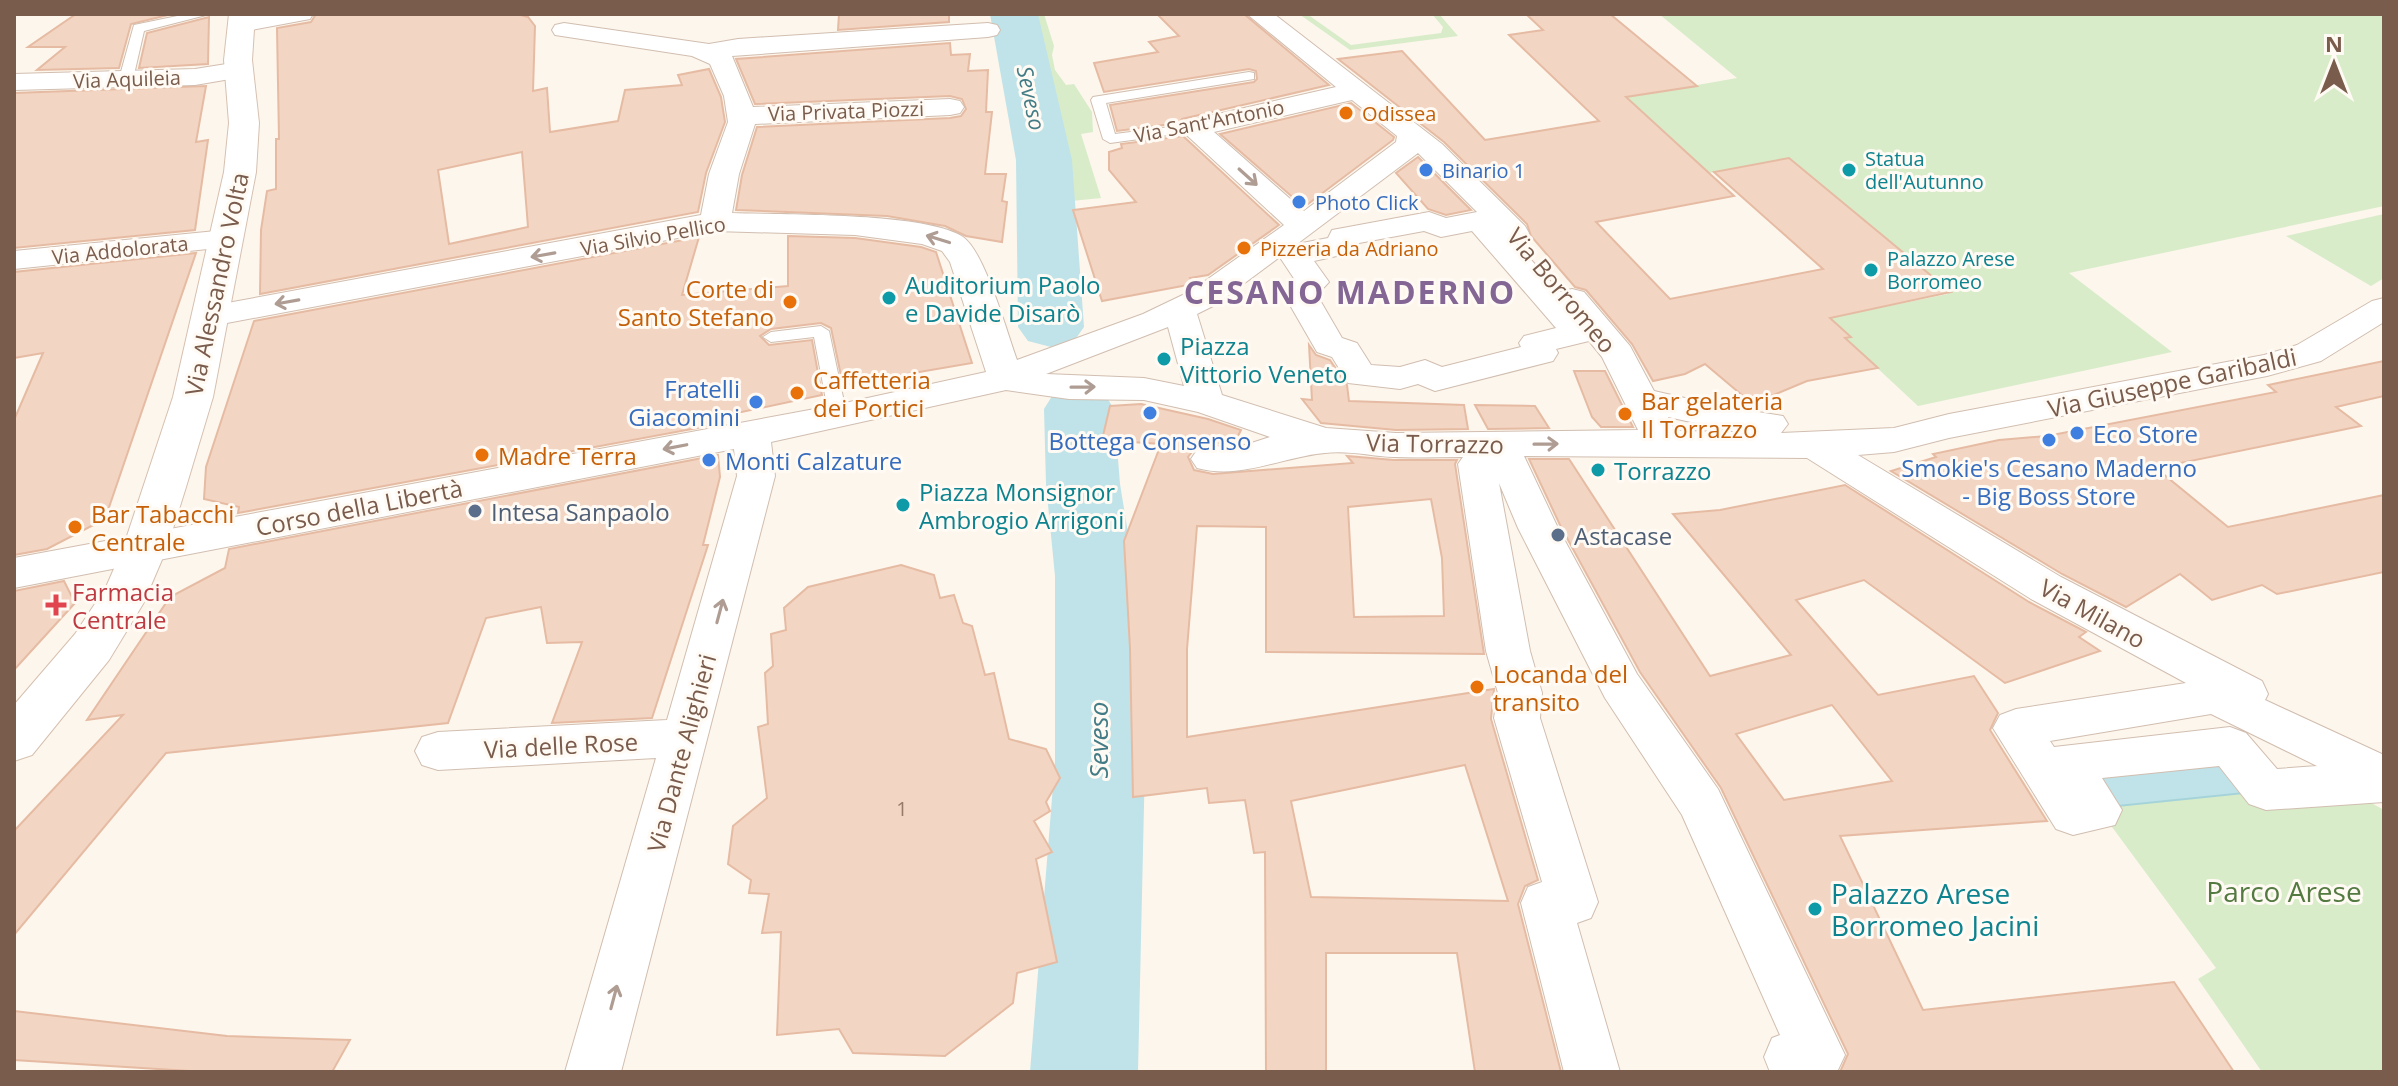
<svg xmlns="http://www.w3.org/2000/svg" width="2398" height="1086" font-family="'Open Sans',sans-serif">
<rect width="100%" height="100%" fill="#fdf6ec"/>
<g fill="#d8ecc9">
<path d="M1031 14H1044L1054 46 1052 55 1055 70 1066 85 1074 84 1092 112 1093 132 1081 134 1101 198 1071 201 1049 84Z"/>
<path d="M1299 14H1307L1351 45 1441 33 1443 27 1432 14H1439L1458 36 1350 50Z"/>
<path d="M1659 14H2384V206L2069 273 2172 352 1918 406 1845 338 1830 318 1948 294 1789 158 1709 173 1624 98 1737 78Z"/>
<path d="M2384 214V278L2371 286 2286 236Z"/>
<path d="M2344 788 2384 810V1072H2262L2198 979 2216 968 2098 808 2264 791Z"/>
</g>
<path fill="#bfe3e8" stroke="#a5d3da" stroke-width="2" d="M2230 748 2264 791 2098 808 2065 761Z"/>
<g fill="none" stroke-linecap="round" stroke-linejoin="round">
<g fill="#bfe3e8" fill-rule="evenodd">
<path d="M990 14H1038L1072 160 1084 327 1074 341 1051 347 1028 341 1018 327 1016 160Z"/>
<path d="M1079 386 1104 393 1114 409 1120 484 1135 576 1145 761 1138 1072H1030L1055 761V576L1046 484 1044 409 1054 393Z"/>
</g>
</g>
<g fill="#f3d5c3" stroke="#e6bba3" stroke-width="2" fill-rule="evenodd">
<path d="M76 14H172L131 24 119 68 37 70 65 47H28Z"/>
<path d="M316 14H517L528 17 535 26 533 91 547 88 550 132 618 121 625 90 682 85 678 75 709 69 721 97 725 122 706 173 698 212 260 294 261 230 267 191 276 189V139H279L277 28 311 22ZM522 152 528 227 449 244 438 170Z"/>
<path d="M839 14H949V22L838 30Z"/>
<path d="M1157 14H1244L1329 85 1182 119 1179 123 1117 131 1110 105 1254 82 1257 79 1256 71 1249 69 1104 92 1094 63 1158 52 1149 42 1179 36Z"/>
<path d="M1526 14H1610L1697 86 1626 97 1734 196 1596 222 1670 299 1823 269 1714 172 1789 158 1951 292 1830 318 1851 337 1845 338 1878 368 1807 381 1771 396H1743L1705 364 1685 374 1653 381 1632 344 1586 290 1575 287 1531 236 1527 224 1444 142 1338 59 1402 51 1485 140 1599 121 1509 35 1543 30Z"/>
<path d="M209 17 208 64 139 68 147 33Z"/>
<path d="M950 43 951 55 970 54 968 71 988 70 986 112H992L985 174H1006L1002 201 1007 202 1002 242 966 236 945 226 887 216 736 210 742 175 757 127 950 118 961 116 966 109 962 99 950 96 755 104 736 59Z"/>
<path d="M206 86 196 142 208 140 195 230 14 248V93Z"/>
<path d="M1351 103 1394 137 1393 140 1304 207 1220 134Z"/>
<path d="M1183 136 1279 225 1208 275 1190 278 1193 284 1102 301 1073 210 1136 202 1109 170V152L1122 148 1121 144Z"/>
<path d="M1418 157 1471 210 1446 215 1428 209 1396 173Z"/>
<path d="M788 236 855 238 921 247 936 252 972 363 843 385 831 328 821 323 771 329 760 336 769 345 812 340 822 395 713 418 714 425 238 513 239 507 204 499 206 467 254 321 699 237 682 295 788 286Z"/>
<path d="M196 253 105 519 47 549 14 555V420L43 353 14 358V272Z"/>
<path d="M1309 345 1316 355 1330 360 1347 385 1349 401 1464 405 1468 429 1396 430 1321 423 1302 399 1312 400Z"/>
<path d="M2384 361V396L2336 407 2361 426 2156 468 2228 527 2384 495V572L2277 594 2262 585 2212 600 2180 574 2126 607 2062 574 1891 471 1936 457 1933 454 1999 440 2047 436 2276 392 2268 385Z"/>
<path d="M1574 371H1605L1633 427H1601L1592 417Z"/>
<path d="M1141 404 1208 419 1241 430 1234 444 1209 443 1196 447 1188 457 1194 470 1213 474 1353 463 1347 456 1394 460H1457L1455 464 1484 654 1266 652V527L1197 526 1187 649V737L1494 689 1491 719 1538 880 1525 886 1518 904 1561 1072H1475L1457 953H1326V1072H1266L1265 852 1254 853 1245 800 1209 803 1207 788 1133 797 1130 648 1124 541 1161 444 1102 440 1110 406ZM1431 499 1442 558 1444 616 1354 617 1348 507ZM1465 765 1508 901 1311 897 1291 801Z"/>
<path d="M1475 405 1535 406 1549 428 1488 429Z"/>
<path d="M718 455 720 477 703 545H708L652 718 552 723 582 642 547 643 541 607 486 618 448 723 166 753 14 935V831L123 715 87 720 170 597 225 568 229 549Z"/>
<path d="M1529 459H1569L1710 676 1791 655 1673 514 1720 510 1845 485 2029 602 2086 632 2079 637 2100 651 2005 683 1864 580 1796 600 1878 695 1974 676 1998 713 1990 730 2047 821 1840 836 1923 1010 2174 982 2234 1072H1840L1848 1054 1721 788 1640 672 1561 527ZM1832 705 1892 781 1784 800 1736 734Z"/>
<path d="M901 565 934 575 940 598 954 595 963 623 972 626 985 675 994 673 1009 739 1046 749 1060 778 1046 802 1050 811 1034 821 1052 852 1036 859 1057 962 1017 973 1013 1003 945 1056 853 1053 839 1029 777 1035 781 932 762 933 769 894 749 893 751 880 728 864 733 826 767 798 758 727 768 724 765 673 773 666 771 634 786 630 784 608 808 587Z"/>
<path d="M64 581 75 603 14 670V591Z"/>
<path d="M14 1011 227 1036 350 1040 332 1072H206L14 1060Z"/>
</g>
<g fill="none" stroke-linecap="round" stroke-linejoin="round">
<defs>
<g id="lane">
<path d="M187 14H210L144 31 133 79 121 82 119 79 134 25Z"/>
<path d="M1249 72 1254 73V79L1106 103 1115 134 1193 124 1198 125V131L1110 143 1103 139 1091 100 1093 97Z"/>
<path d="M821 326 829 331 847 416 838 422 829 416 814 337 771 342 763 337 771 332Z"/>
</g>
<g id="street">
<path d="M261 14H313L310 19 241 32 232 30 229 25 232 20Z"/>
<path d="M1247 14H1274L1442 144 1525 226 1529 233 1525 240 1515 242 1560 292 1572 289 1584 292 1630 346 1654 391 1720 406 1783 416 1788 424 1781 433 1894 428 1949 414 2264 355 2297 345 2372 301 2384 298V322L2321 361 2267 376 1949 438 1894 452 1858 455 2061 577 2262 681 2268 694 2265 700 2384 755V802L2266 810 2249 804 2219 766 2102 778 2122 810 2115 825 2073 835 2056 829 1993 728 2000 715 2016 709 2186 683 2031 599 1807 458 1524 456 1558 528 1637 674 1718 789 1845 1055 1837 1072H1770L1764 1057 1772 1038 1780 1035 1682 815 1605 698 1518 528 1499 483 1530 651 1542 693 1540 718 1598 902 1591 918 1577 923 1620 1072H1564L1521 903 1528 887 1542 882 1494 718 1498 693 1486 651 1458 464 1463 457C1440 457 1417 458 1394 457 1371 456 1347 450 1325 453 1281 457 1241 480 1197 468L1191 459 1197 450 1210 446 1239 447 1270 437 1198 412 1144 400 1069 399 1006 390 771 442 775 476 621 1072H565L656 758 438 770 422 765 415 751 422 737 438 732 667 720 737 476 734 449 14 588V558L831 406 986 372 950 262 942 251 922 244 855 235 715 231 211 326 199 323 194 316 199 309 211 306 701 215 709 174 728 122 724 96 710 64 692 56 555 35 552 30 555 25 564 23 709 44 738 39 988 23 997 25 1000 30 997 35 988 37 732 56 753 107 950 99 960 101 964 107 960 113 950 115 755 124 739 174 732 213C780 215 926 212 963 237 985 252 1007 333 1017 360L1143 314 1191 291 1284 225 1179 128 1183 122 1336 87ZM1352 100 1397 136 1396 142 1304 211 1214 132ZM1418 153 1477 212 1446 218 1429 212 1343 228 1332 230 1328 238 1297 244ZM1424 231 1441 237 1472 231 1556 328 1524 336 1519 343 1521 347 1442 367 1425 360 1400 367 1371 365 1357 343 1342 338 1317 295 1329 282 1314 261 1355 252 1359 243ZM1285 253 1281 259 1295 280 1283 293 1317 352 1332 357 1348 383 1400 389 1418 384 1435 391 1553 361 1558 353 1556 349 1589 341 1602 357 1638 430 1396 433 1326 428 1222 395 1197 314 1215 305ZM1168 327 1184 386 1144 378 1046 374ZM1668 417 1737 432 1675 431ZM2211 714 2317 766 2277 769 2246 733 2230 727 2054 747 2050 741Z"/>
<path d="M239 62 248 64 252 70 248 76 195 85 14 90V74L195 69Z"/>
<path d="M226 230 237 232 242 239 237 246 14 269V251Z"/>
</g>
<path id="secondary" d="M229 14H255L252 60 259 123 256 172 213 397 186 487 167 548 143 604 109 660 32 755 14 761V705L75 634 106 587 123 548 173 397 224 172 229 123 224 60Z"/>
</defs>
<use href="#lane" stroke="#d1beb0" stroke-width="2"/>
<use href="#street" stroke="#d1beb0" stroke-width="2"/>
<use href="#secondary" stroke="#d6c0b0" stroke-width="2"/>
<use href="#lane" fill="#fff" fill-rule="evenodd"/>
<use href="#street" fill="#fff" fill-rule="evenodd"/>
<use href="#secondary" fill="#fff" fill-rule="evenodd"/>
</g>
<defs><path id="oneway-shaft" d="M-6 0H5M1.5-3L5.5 0L1.5 3" fill="none" stroke-width="1.6" stroke-linecap="round" stroke-linejoin="round" transform="scale(2)"/></defs>
<g stroke="#af9d94">
<use href="#oneway-shaft" transform="translate(1248 177) rotate(42)"/>
<use href="#oneway-shaft" transform="translate(938 239) rotate(-163)"/>
<use href="#oneway-shaft" transform="translate(543 255) rotate(170)"/>
<use href="#oneway-shaft" transform="translate(287 302) rotate(170)"/>
<use href="#oneway-shaft" transform="translate(1083 387) rotate(-1)"/>
<use href="#oneway-shaft" transform="translate(1546 444) rotate(-1)"/>
<use href="#oneway-shaft" transform="translate(675 447) rotate(169)"/>
<use href="#oneway-shaft" transform="translate(720 611) rotate(-75)"/>
<use href="#oneway-shaft" transform="translate(614 997) rotate(-75)"/>
</g>
<g fill="#e8710a" stroke="#fffaf3" stroke-width="3">
<circle cx="1346" cy="113" r="8"/>
<circle cx="1244" cy="248" r="8"/>
<circle cx="790" cy="302" r="8"/>
<circle cx="797" cy="393" r="8"/>
<circle cx="1625" cy="414" r="8"/>
<circle cx="482" cy="455" r="8"/>
<circle cx="75" cy="527" r="8"/>
<circle cx="1477" cy="687" r="8"/>
</g>
<g fill="#3f7fe0" stroke="#fffaf3" stroke-width="3">
<circle cx="1426" cy="170" r="8"/>
<circle cx="1299" cy="202" r="8"/>
<circle cx="756" cy="402" r="8"/>
<circle cx="1150" cy="413" r="8"/>
<circle cx="2077" cy="433" r="8"/>
<circle cx="2049" cy="440" r="8"/>
<circle cx="709" cy="460" r="8"/>
</g>
<g fill="#0f9aa8" stroke="#fffaf3" stroke-width="3">
<circle cx="1849" cy="170" r="8"/>
<circle cx="1871" cy="270" r="8"/>
<circle cx="889" cy="298" r="8"/>
<circle cx="1164" cy="359" r="8"/>
<circle cx="1598" cy="470" r="8"/>
<circle cx="903" cy="505" r="8"/>
<circle cx="1815" cy="909" r="8"/>
</g>
<g fill="#5c6f8a" stroke="#fffaf3" stroke-width="3">
<circle cx="475" cy="511" r="8"/>
<circle cx="1558" cy="535" r="8"/>
</g>
<path fill="#e0444e" stroke="#fffaf3" stroke-width="3" d="M52 593h8v8h8v8h-8v8h-8v-8h-8v-8h8z"/>
<g text-anchor="middle" dominant-baseline="central" stroke-width="6" stroke-linejoin="round" paint-order="stroke">
<g font-size="20" fill="#7a5c4d" stroke="#fffaf3">
<text transform="translate(127 79) rotate(-2)">Via Aquileia</text>
<text transform="translate(846 111) rotate(-2)">Via Privata Piozzi</text>
<text transform="translate(1209 121) rotate(-11)">Via Sant'Antonio</text>
<text transform="translate(653 236) rotate(-10)">Via Silvio Pellico</text>
<text transform="translate(120 250) rotate(-6)">Via Addolorata</text>
</g>
<g font-size="20" fill="#c56008" stroke="#fffaf3" text-anchor="start">
<text x="1362" y="113">Odissea</text>
<text x="1260" y="248">Pizzeria da Adriano</text>
</g>
<g font-size="20" fill="#0d838f" stroke="#fffaf3" text-anchor="start">
<text x="1865" y="158">Statua<tspan x="1865" dy="23">dell'Autunno</tspan></text>
<text x="1887" y="258">Palazzo Arese<tspan x="1887" dy="23">Borromeo</tspan></text>
</g>
<g font-size="20" fill="#366cbe" stroke="#fffaf3" text-anchor="start">
<text x="1442" y="170">Binario 1</text>
<text x="1315" y="202">Photo Click</text>
</g>
<g font-size="20" fill="#987a6a">
<text x="902" y="808">1</text>
</g>
<g font-size="22" font-style="italic" fill="#437c86" stroke="#fffaf3">
<text transform="translate(1032 98) rotate(78)">Seveso</text>
</g>
<g font-size="24" fill="#7a5c4d" stroke="#fffaf3">
<text transform="translate(216 284) rotate(-78)">Via Alessandro Volta</text>
<text transform="translate(1562 290) rotate(50)">Via Borromeo</text>
<text transform="translate(2172 382) rotate(-12)">Via Giuseppe Garibaldi</text>
<text transform="translate(1435 443) rotate(1)">Via Torrazzo</text>
<text transform="translate(359 507) rotate(-11)">Corso della Libertà</text>
<text transform="translate(2093 613) rotate(29)">Via Milano</text>
<text transform="translate(561 745) rotate(-3)">Via delle Rose</text>
<text transform="translate(681 753) rotate(-75)">Via Dante Alighieri</text>
</g>
<g font-size="24" fill="#0d838f" stroke="#fffaf3" text-anchor="start">
<text x="905" y="284">Auditorium Paolo<tspan x="905" dy="28">e Davide Disarò</tspan></text>
<text x="1180" y="345">Piazza<tspan x="1180" dy="28">Vittorio Veneto</tspan></text>
<text x="1614" y="470">Torrazzo</text>
<text x="919" y="491">Piazza Monsignor<tspan x="919" dy="28">Ambrogio Arrigoni</tspan></text>
</g>
<g font-size="24" fill="#c56008" stroke="#fffaf3" text-anchor="start">
<text x="774" y="288" text-anchor="end">Corte di<tspan x="774" dy="28">Santo Stefano</tspan></text>
<text x="813" y="379">Caffetteria<tspan x="813" dy="28">dei Portici</tspan></text>
<text x="1641" y="400">Bar gelateria<tspan x="1641" dy="28">Il Torrazzo</tspan></text>
<text x="498" y="455">Madre Terra</text>
<text x="91" y="513">Bar Tabacchi<tspan x="91" dy="28">Centrale</tspan></text>
<text x="1493" y="673">Locanda del<tspan x="1493" dy="28">transito</tspan></text>
</g>
<g font-size="24" fill="#366cbe" stroke="#fffaf3" text-anchor="start">
<text x="740" y="388" text-anchor="end">Fratelli<tspan x="740" dy="28">Giacomini</tspan></text>
<text x="2093" y="433">Eco Store</text>
<text x="1150" y="440" text-anchor="middle">Bottega Consenso</text>
<text x="725" y="460">Monti Calzature</text>
<text x="2049" y="467" text-anchor="middle">Smokie's Cesano Maderno<tspan x="2049" dy="28">- Big Boss Store</tspan></text>
</g>
<g font-size="24" fill="#4e5e75" stroke="#fffaf3" text-anchor="start">
<text x="491" y="511">Intesa Sanpaolo</text>
<text x="1574" y="535">Astacase</text>
</g>
<g font-size="24" fill="#be3a42" stroke="#fffaf3" text-anchor="start">
<text x="72" y="591">Farmacia<tspan x="72" dy="28">Centrale</tspan></text>
</g>
<g font-size="26" font-style="italic" fill="#437c86" stroke="#fffaf3">
<text transform="translate(1098 740) rotate(-90)">Seveso</text>
</g>
<g font-size="28" fill="#537a41" stroke="#fffaf3">
<text x="2284" y="891">Parco Arese</text>
</g>
<g font-size="28" fill="#0d838f" stroke="#fffaf3" text-anchor="start">
<text x="1831" y="893">Palazzo Arese<tspan x="1831" dy="32">Borromeo Jacini</tspan></text>
</g>
<g font-size="32" font-weight="bold" letter-spacing="2" fill="#846695" stroke="#fffaf3">
<text x="1350" y="291">CESANO MADERNO</text>
</g>
</g>
<rect width="2398" height="1086" fill="none" stroke="#7a5c4d" stroke-width="32"/>
<g transform="translate(2334 64)" stroke="#fffaf3" stroke-width="6" paint-order="stroke">
<path d="M0-6L14 30L0 20L-14 30Z" fill="#7a5c4d"/>
<text y="-12" font-size="22" font-weight="bold" text-anchor="middle" fill="#7a5c4d">N</text>
</g>
</svg>
